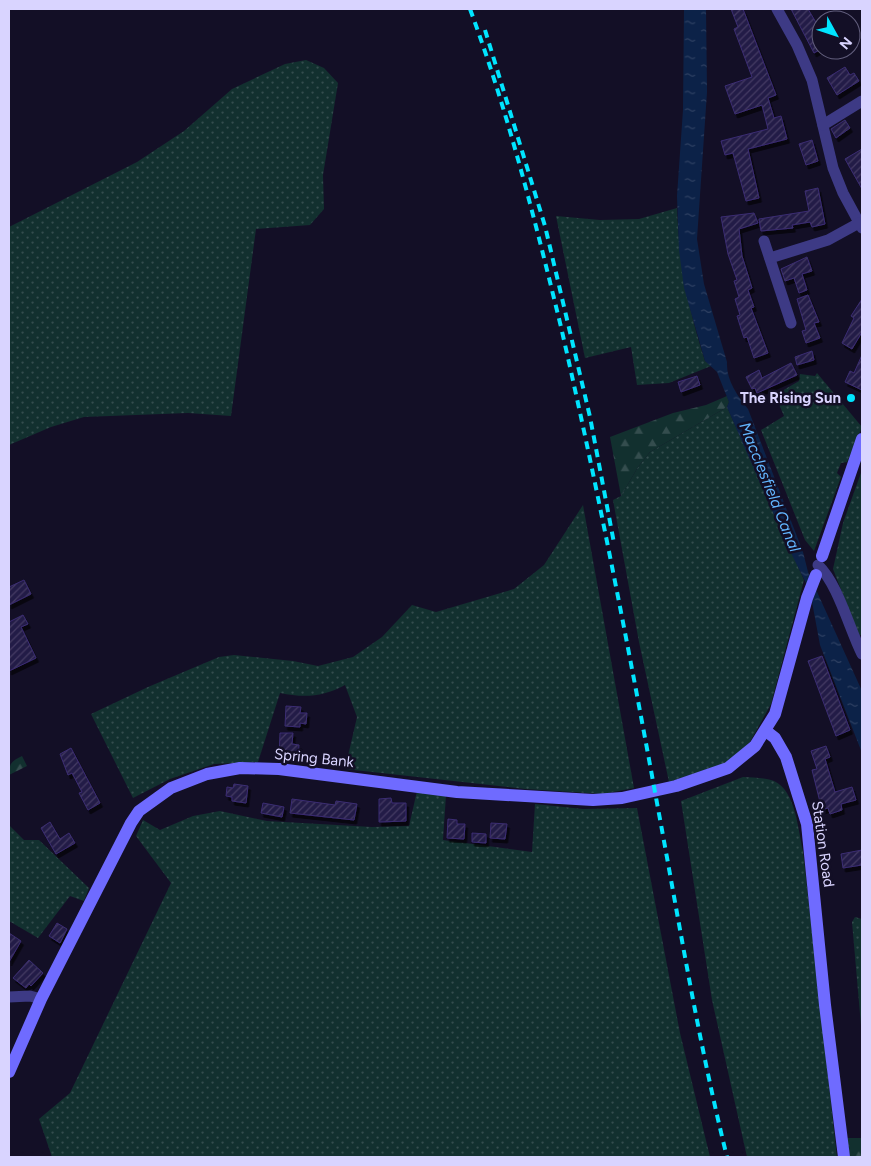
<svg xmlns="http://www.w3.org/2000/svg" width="871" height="1166" font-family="Figtree,sans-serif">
<defs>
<pattern id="grass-dots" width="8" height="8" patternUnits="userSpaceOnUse" patternTransform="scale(1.25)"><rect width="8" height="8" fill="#12302f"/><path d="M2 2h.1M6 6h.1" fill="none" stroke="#344d4e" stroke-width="1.8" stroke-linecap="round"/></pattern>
<pattern id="forest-firs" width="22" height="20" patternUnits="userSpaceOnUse" patternTransform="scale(1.25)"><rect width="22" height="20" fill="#12302f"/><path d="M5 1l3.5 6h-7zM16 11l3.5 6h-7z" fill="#344d4e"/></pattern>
<pattern id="water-ripples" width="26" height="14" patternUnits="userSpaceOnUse" patternTransform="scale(1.25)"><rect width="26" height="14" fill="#0c2248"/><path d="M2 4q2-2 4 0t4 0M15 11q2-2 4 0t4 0" fill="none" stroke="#2f4163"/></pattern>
<pattern id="building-hatch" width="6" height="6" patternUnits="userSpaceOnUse" patternTransform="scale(1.25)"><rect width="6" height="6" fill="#241b47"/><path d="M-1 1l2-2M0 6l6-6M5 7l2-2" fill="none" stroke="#433b63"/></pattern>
<filter id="shadow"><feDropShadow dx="2.5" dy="4" stdDeviation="0" flood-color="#0009"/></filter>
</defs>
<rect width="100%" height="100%" fill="#130f26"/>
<g fill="url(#grass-dots)">
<path d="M306 60 324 68 338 83 323 175 324 209 310 225 256 229 231 416 188 413 84 417 51 427 9 445V227L137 162 184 131 232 89 285 64Z"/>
<path d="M677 208C679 263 688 308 705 361L711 366 669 383 637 385 631 347 585 358 556 216 600 220 639 219Z"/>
<path d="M817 373 862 427 847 462 841 463 837 473 841 477 814 551 805 540 761 430 784 416 775 395 799 381 800 374 815 376Z"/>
<path d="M727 407 804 580 771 704 750 742 732 761 669 782 639 642 613 500 621 496 638 467 650 452Z"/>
<path d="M862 470V634L859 636 833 569 843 523Z"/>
<path d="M583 505 634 788 603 794 525 789 345 769 357 717 345 685C323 697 304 698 280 693L258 762 214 764 170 779 133 798 91 714 148 687 219 657 234 655 293 661 318 666 353 657 382 637 412 605 436 612 514 589 544 565Z"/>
<path d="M743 777C753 778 764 777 774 781 796 791 798 830 803 851L837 1157H747L712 1000 681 801Z"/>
<path d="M417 791 446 795 443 840 532 852 535 804 583 809 637 808 680 1033 710 1157H52L39 1119 70 1093 171 883 136 836 143 820 160 830 193 816 220 811 267 821 372 827 409 826Z"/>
<path d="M9 825 24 840H39L89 888 84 901 70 896 38 938 9 921Z"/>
<path d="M855 917 862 919V1037L852 922Z"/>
</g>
<g fill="url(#forest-firs)">
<path d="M727 396 729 402 727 407 650 452 638 467 621 496 610 437 673 413 706 405Z"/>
<path d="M22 756 27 766 9 775C9 763 12 761 22 756Z"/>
<path d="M847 1138H862V1157H850Z"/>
</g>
<path fill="url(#water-ripples)" d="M684 9H706L707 92 697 239 704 284 727 362C726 380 737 395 748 409L803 552 808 572 862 691V753L820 645 810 591 788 547 727 407 729 402 717 372 705 361 684 288 679 250 677 196 683 110Z"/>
<g fill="url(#building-hatch)" stroke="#3b2d73" filter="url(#shadow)">
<path d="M731 9H743L776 95 768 98 774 118 781 116 787 139 748 149 759 198 746 201 733 153 725 155 721 141 768 129 762 105 735 114 725 86 752 77 734 29 738 27Z"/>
<path d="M791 9H808L821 31V49L814 53Z"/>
<path d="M845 67 850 75 854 73 859 81 837 95 827 78Z"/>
<path d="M845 120 850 128 836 138 831 129Z"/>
<path d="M812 140 818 161 806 165 799 144Z"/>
<path d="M862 149V189L845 159Z"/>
<path d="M818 188 825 224 812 227 810 222 792 225 793 228 761 231 759 219 809 211 805 191Z"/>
<path d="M754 213 758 223 739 229 742 256 752 288 748 290 754 307 751 308 768 353 754 358 747 337 744 338 737 316 740 315 735 299 739 297 734 281 737 280 728 254 721 217Z"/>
<path d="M807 257 812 271 802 274 807 290 799 293 794 278 785 281 781 269Z"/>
<path d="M808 295 819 322 814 323 820 338 806 343 802 331 806 330 797 299Z"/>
<path d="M862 299V332L852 349 842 343 854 318 851 316Z"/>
<path d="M812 351 814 360 797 365 795 357Z"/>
<path d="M862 355V390L845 382 850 371 854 373Z"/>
<path d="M791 363 797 375 757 393 755 388 752 389 746 377 759 370 762 378Z"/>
<path d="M697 376 700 385 681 392 678 382Z"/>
<path d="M24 580 31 594 9 605V587Z"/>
<path d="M23 615 28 624 21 627 36 658 9 671V622Z"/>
<path d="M822 656 850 730 836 736 808 661Z"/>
<path d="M286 706 301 707 300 713H307L306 724 300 723V727L285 726Z"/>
<path d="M280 733H293L292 744 299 745 298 759 279 758Z"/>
<path d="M826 746 830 757 825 759 835 792 852 787 856 800 841 804 842 810 830 814 828 808 822 810 812 770 817 769 811 751Z"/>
<path d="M71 748 100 803 88 810 79 793 82 792 72 773 68 775 60 754Z"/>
<path d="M234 784 248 786 246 803 232 801V797L226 796 227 787 233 788Z"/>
<path d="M391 798 392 803H406V821L379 822V799Z"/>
<path d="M292 799 335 805 336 801 357 804 354 820 290 813Z"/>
<path d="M263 803 284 807 282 817 261 813Z"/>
<path d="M448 819 457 820V824H465L464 839 447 838Z"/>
<path d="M50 822 60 839 69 833 75 843 56 854 41 828Z"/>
<path d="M491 823 507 824 505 839 490 838Z"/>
<path d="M472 833 486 834V843L472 842Z"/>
<path d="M862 850V865L843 868 841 854Z"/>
<path d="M57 923 67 929 60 943 49 936Z"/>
<path d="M9 933 21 941 9 962Z"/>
<path d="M29 960 43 973 31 986 29 984 26 988 13 978Z"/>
</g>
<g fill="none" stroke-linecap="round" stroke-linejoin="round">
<g stroke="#3d3a85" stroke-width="11">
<path d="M777 9 797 45 812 80 833 168 843 193 862 228"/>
<path d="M823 125 862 101"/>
<path d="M764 241 791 323"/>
<path d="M770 258 828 240 859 223"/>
<path d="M818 565C838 584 849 628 862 654"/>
<path d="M9 997 30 996 41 999"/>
</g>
<g stroke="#6f6bff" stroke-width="12">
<path d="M822 556 862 439"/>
<path d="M766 731 775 738 786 757 807 824 825 1005 844 1157"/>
<path d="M9 1072 41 999 131 823 139 811 171 788 207 774 240 768 279 769 457 792 593 800 622 798 676 786 728 768 755 746 775 714 807 598 816 575"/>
</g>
<g stroke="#00e5ff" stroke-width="4" stroke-dasharray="8 6" stroke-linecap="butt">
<path d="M470 9C508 112 535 220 561 327 597 485 628 644 657 803 679 921 698 1040 727 1157"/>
<path d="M485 30 545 226 590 417 614 543"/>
</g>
</g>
<circle fill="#00e5ff" stroke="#130f26" stroke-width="2" cx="851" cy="398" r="5"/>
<g text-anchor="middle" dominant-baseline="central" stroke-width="5" stroke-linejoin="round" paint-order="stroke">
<g font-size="15" font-weight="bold" fill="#d9d4ff" stroke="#130f26" text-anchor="end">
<text x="841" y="398">The Rising Sun</text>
</g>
<g font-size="15" fill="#d9d4ff" stroke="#130f26">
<text transform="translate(314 758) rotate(6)">Spring Bank</text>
<text transform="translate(823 844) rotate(82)">Station Road</text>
</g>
<g font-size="16" font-style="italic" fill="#62b6ff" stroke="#130f26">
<text transform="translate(770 487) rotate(68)">Macclesfield Canal</text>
</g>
</g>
<rect width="871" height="1166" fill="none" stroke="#d9d4ff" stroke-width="20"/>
<g transform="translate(836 35) rotate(130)"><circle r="24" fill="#130f26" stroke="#625e7d"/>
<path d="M0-4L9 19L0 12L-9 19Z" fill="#00e5ff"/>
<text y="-8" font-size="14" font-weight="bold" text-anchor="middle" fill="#d9d4ff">N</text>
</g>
</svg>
